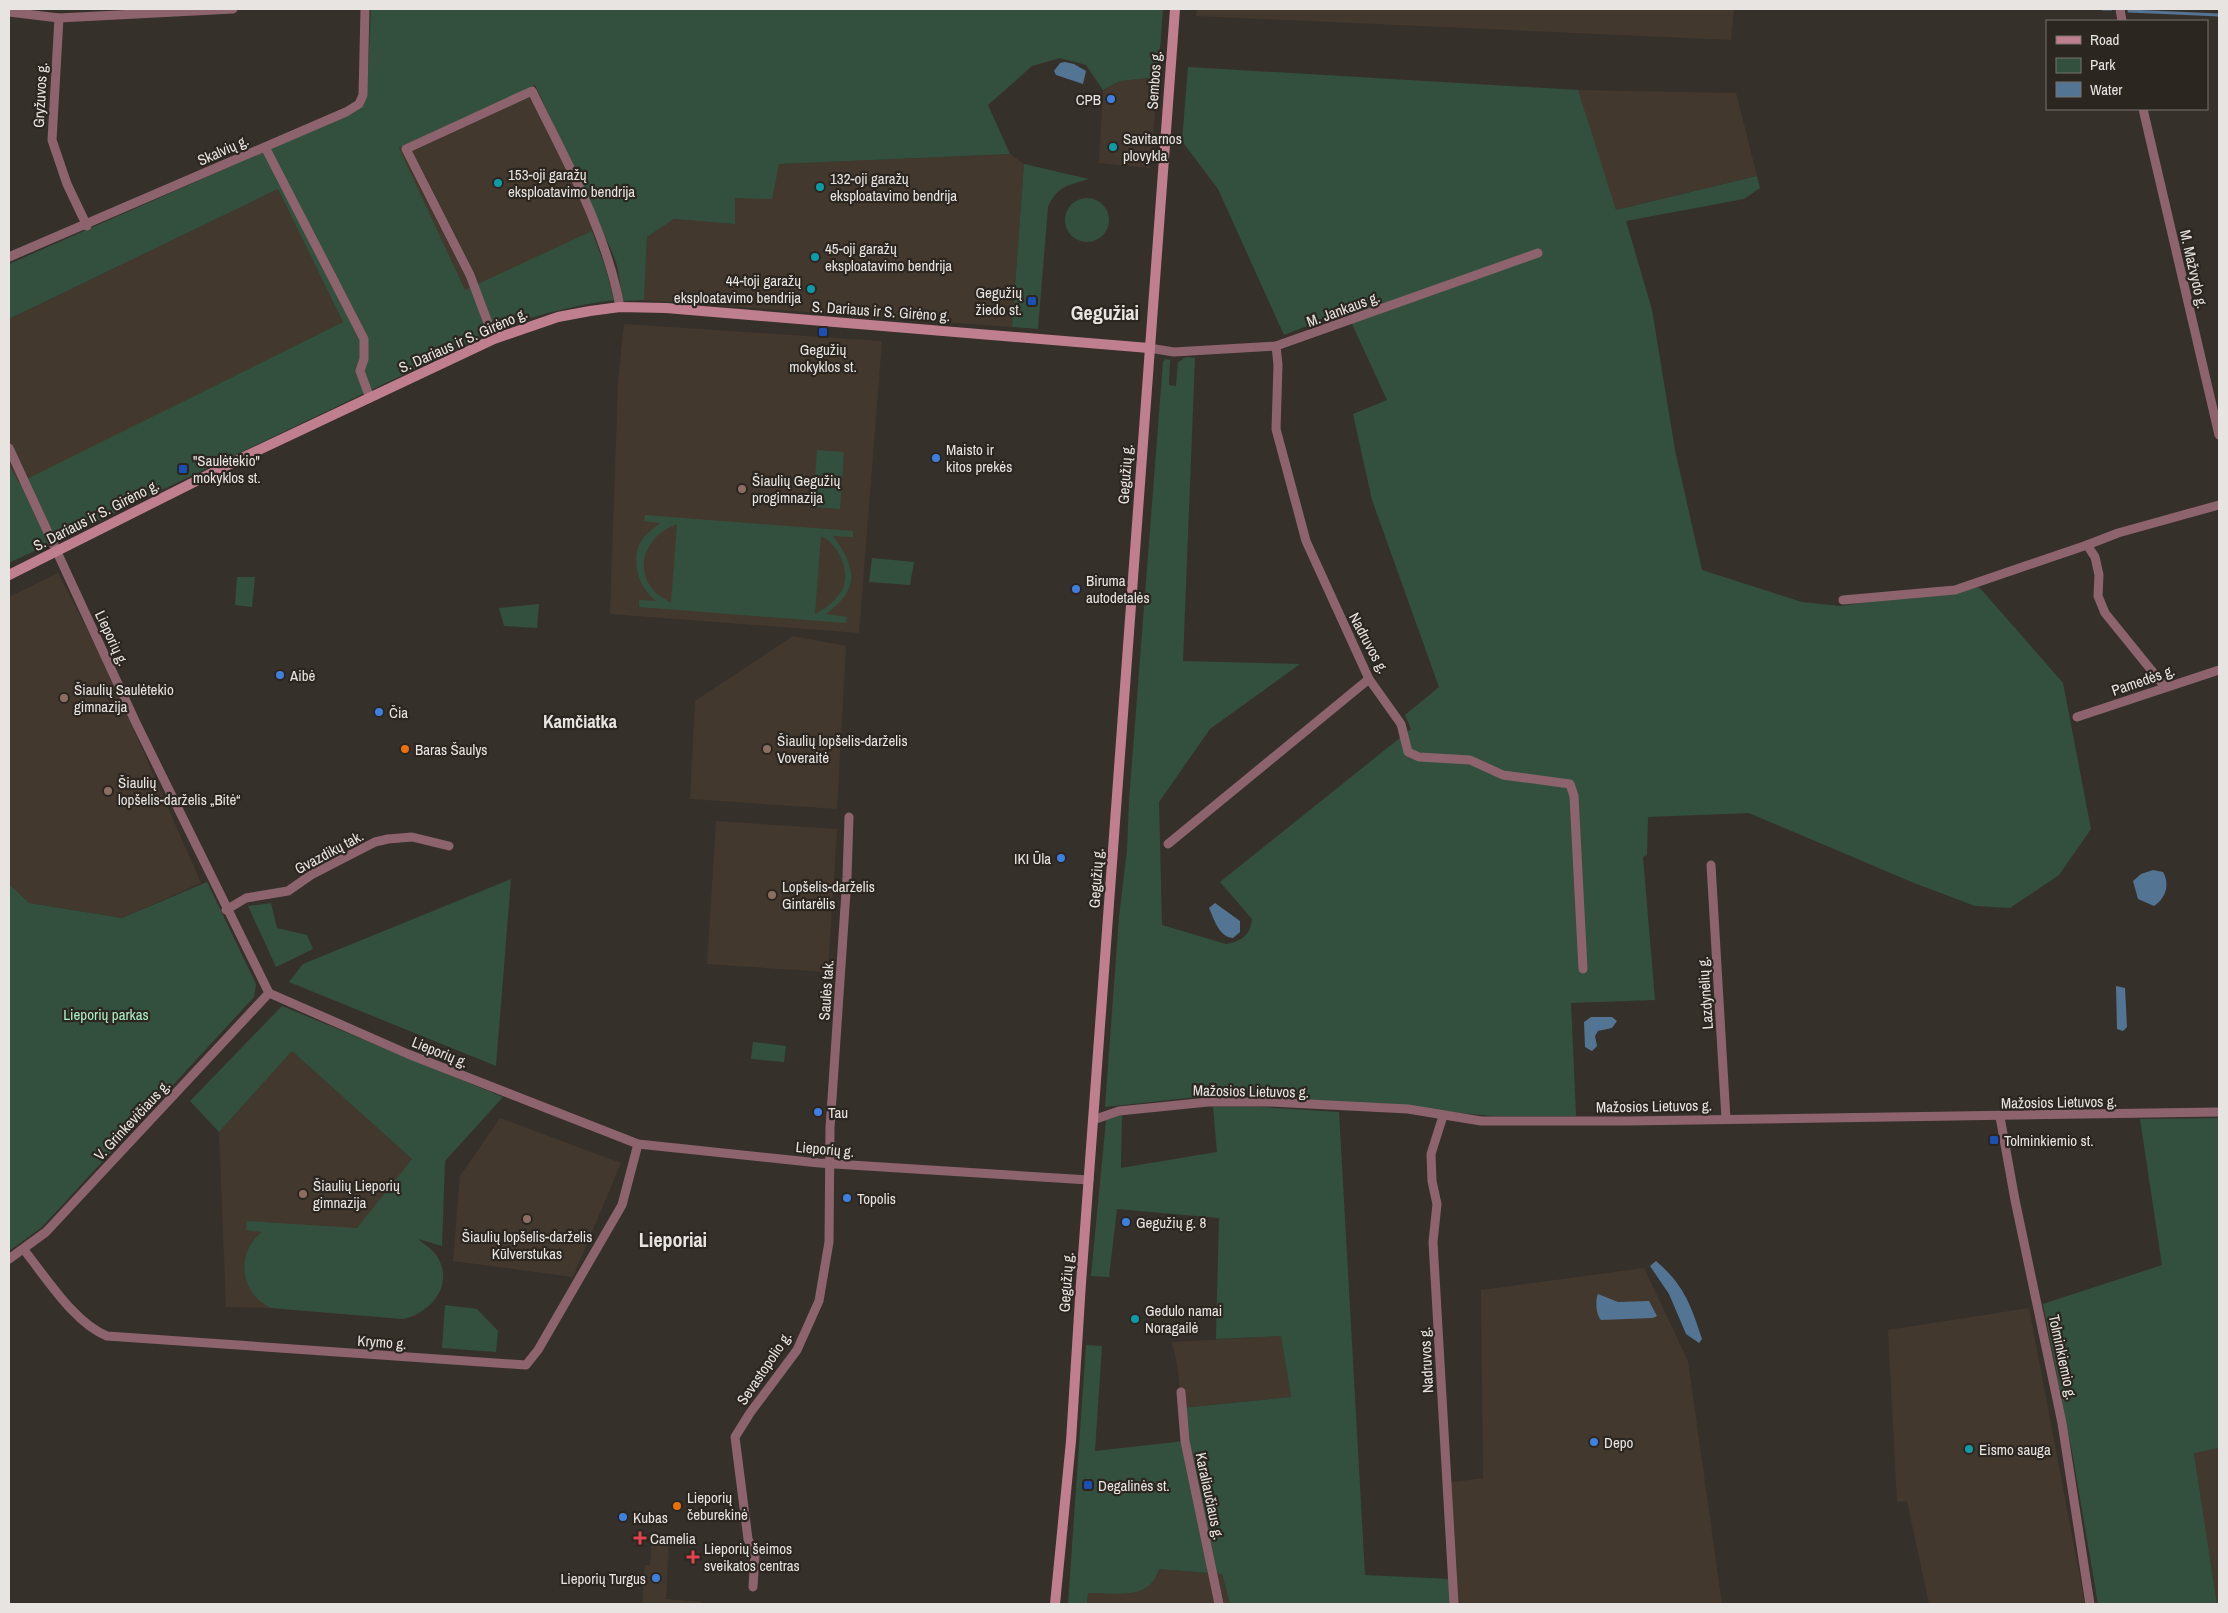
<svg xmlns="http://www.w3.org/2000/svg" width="2228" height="1613" font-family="'Archivo Narrow',sans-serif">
<rect width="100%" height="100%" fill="#36302b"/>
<g fill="#43382e">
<path d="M1197 9H1734L1731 40 1196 16Z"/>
<path d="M1158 77 1150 168 1099 163 1103 90 1120 81Z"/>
<path d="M534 85 602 227 465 291 399 149Z"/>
<path d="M1578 90 1736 93 1757 176 1615 210Z"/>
<path d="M1010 154 1024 164 1012 327 644 300 647 237 674 219 735 224 734 198 778 164Z"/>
<path d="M278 189 343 322 18 484 9 464V319Z"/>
<path d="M624 324 882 341 859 633 610 614 618 382Z"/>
<path d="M58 573 103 660 201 883 122 918 29 903 9 884V597Z"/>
<path d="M793 636 846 646 837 809 690 799 695 701Z"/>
<path d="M716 821 837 829 828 972 707 964Z"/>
<path d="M292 1051 412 1159 358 1228 429 1247 438 1257 441 1266 442 1283 433 1303 416 1316 403 1319 271 1308 226 1307 219 1132Z"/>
<path d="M500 1118 621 1163 573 1277 453 1261 460 1176Z"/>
<path d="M1644 1268 1688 1361 1722 1604H1454L1447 1483 1483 1478 1481 1290Z"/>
<path d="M2029 1308 2085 1604H1929L1907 1501 1897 1502 1888 1330Z"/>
<path d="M1281 1336 1291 1397 1182 1408 1177 1363 1172 1342Z"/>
<path d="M2219 1448V1604H2217L2194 1452Z"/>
<path d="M652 1541 669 1542 666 1599 702 1602 701 1604H642L645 1565H650Z"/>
<path d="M1159 1569 1222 1574 1230 1604H1087L1088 1593 1102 1592Z"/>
</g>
<g fill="#33503e" fill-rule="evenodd">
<path d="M371 9H1163L1158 77 1120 81 1103 90 1086 65 1060 58 1032 66 988 105 1010 154 779 164 772 199 735 198V224L674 219 647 237 644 300 623 301 617 265 612 252 535 85 399 148 465 290 592 231 605 266 614 300C576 305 541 314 505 326L9 563V464L19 483 343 322 278 189 9 319V264L350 114 367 92Z"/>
<path d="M1188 67 1578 90 1616 210 1757 176 1760 188 1744 199 1626 221 1652 310 1675 450 1702 570 1802 602 1840 606 1979 587 2063 683 2091 829 2059 875 2010 908 1975 906 1914 883 1749 813 1648 817 1647 855 1643 857 1655 1000 1571 1003 1576 1116H1493L1257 1095H1215L1105 1107 1119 917 1127 850 1129 801 1163 362 1165 359 1170 360 1169 385 1176 386 1178 362 1186 357 1195 358 1183 661 1300 664 1210 729 1159 802 1162 925 1226 944C1240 942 1251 935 1252 919L1220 882 1411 729 1405 715 1439 687 1372 500 1353 414 1387 400 1346 311 1284 335 1218 189 1182 141Z"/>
<path d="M1024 164 1089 179C1069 185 1057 186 1048 207L1038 329 1012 327Z"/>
<circle cx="1087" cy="220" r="22"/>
<path d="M817 450 844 452 840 509 813 507Z"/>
<path d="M645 515 853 531V537L833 536C856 567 861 589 826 614L847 617 846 623 639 607V600L656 601C641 590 632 567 638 548 641 537 652 529 661 523L644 521ZM677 524V525L671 603C666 599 659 596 655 592 631 566 649 534 677 524ZM821 536C838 544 852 571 842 590 836 601 826 608 815 614Z"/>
<path d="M872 558 914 562 910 585 869 582Z"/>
<path d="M237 577H255L252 607 235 605Z"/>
<path d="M539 604 537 628 504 626 499 608Z"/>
<path d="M511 879 496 1066 289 982 303 964Z"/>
<path d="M207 882 256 984 254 997 42 1227 9 1251V884L29 903 122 918Z"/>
<path d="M271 903 277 928 307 935 313 949 276 967 248 906Z"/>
<path d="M282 1006 503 1097 445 1161 442 1246 418 1239C425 1245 434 1250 438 1258 454 1287 430 1312 403 1319L271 1308C240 1294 235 1253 262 1232L246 1230 247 1221 357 1228 412 1159 292 1051 219 1132 190 1101Z"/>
<path d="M753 1042 786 1046 784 1062 751 1059Z"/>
<path d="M1213 1107H1260L1339 1112 1365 1575 1450 1579 1451 1604H1230L1222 1574 1159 1569C1149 1602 1116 1592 1088 1593L1087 1604H1068L1086 1345 1102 1346 1095 1451 1185 1441 1182 1408 1291 1397 1281 1336 1216 1339 1219 1218 1117 1209 1109 1277 1091 1276 1106 1120 1122 1115 1121 1168 1217 1152Z"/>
<path d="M2219 1118V1448L2194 1453 2217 1604H2098L2073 1457 2043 1304 2162 1265 2140 1119Z"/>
<path d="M445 1305 477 1309 498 1331 496 1352 442 1348Z"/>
</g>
<g fill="#547493">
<path d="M1065 62 1074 64 1086 71 1083 84 1056 75 1054 71 1060 63Z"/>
<path d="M2153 870 2163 872C2170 884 2166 898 2154 906L2138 899 2133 881 2141 874Z"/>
<path d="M1215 903 1240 921V932L1233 938C1219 937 1214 919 1209 908Z"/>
<path d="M2116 986 2125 988 2127 1027 2123 1031 2117 1029Z"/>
<path d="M1591 1017H1612L1617 1021 1612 1028 1598 1031 1595 1036 1597 1046 1592 1051 1585 1047 1584 1022Z"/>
<path d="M1656 1261C1684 1285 1691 1305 1702 1339L1699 1343 1686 1334 1669 1294 1650 1266Z"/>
<path d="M1598 1294 1618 1302 1649 1301 1657 1316 1653 1318 1601 1320C1596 1315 1595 1300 1598 1294Z"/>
</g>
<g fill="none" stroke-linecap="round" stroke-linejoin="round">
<g stroke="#547493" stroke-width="3">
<path d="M2103 9H2111"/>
<path d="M2129 11 2219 15"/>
</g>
<g stroke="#8d646d" stroke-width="9">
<path d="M2120 9 2122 21"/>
<path d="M9 12 59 18 233 9"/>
<path d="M59 18 52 140 67 184 87 226"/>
<path d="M2143 109 2219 435"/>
<path d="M265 147 364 339V359L360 371 370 398"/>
<path d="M9 257 346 112 359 104 363 95 365 9"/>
<path d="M494 339 470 275 406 149 532 91C566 161 606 230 620 307"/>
<path d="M1276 346 1278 365 1276 429 1306 541 1369 679 1401 724 1408 752 1419 757 1470 760 1503 775 1570 784 1574 796 1583 969"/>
<path d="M1149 348 1174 352 1276 346 1538 253"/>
<path d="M9 448 136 723 269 993 408 1054 638 1144 819 1163 1089 1180"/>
<path d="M2087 545 2118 533 2219 505"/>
<path d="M1843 600 1955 590 2087 545 2095 557 2099 575 2098 596 2105 613 2165 687"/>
<path d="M2077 717 2219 670"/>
<path d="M1168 844 1369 679"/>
<path d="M1711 865 1726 1119"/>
<path d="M226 910 246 898 288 891 311 875 375 842 388 839 412 837 449 846"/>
<path d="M1443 1116 1431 1154 1432 1181 1437 1204 1433 1242 1454 1604"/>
<path d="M2000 1117 2015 1200 2062 1423 2090 1604"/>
<path d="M1093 1120 1119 1111 1208 1102H1268L1408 1109 1481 1121H1628L2219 1112"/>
<path d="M24 1250C46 1277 74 1323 107 1336L526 1365 538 1350 622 1205 638 1144"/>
<path d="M9 1259 46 1232 269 993"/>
<path d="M1181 1392 1185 1441 1219 1604"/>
<path d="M753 1587 755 1555 748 1539 735 1437 750 1413 797 1350 819 1301 829 1242 830 1128 847 877 849 817"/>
</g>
<g stroke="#c07f8f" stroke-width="10">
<path d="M9 575 246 456 494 339 558 317 590 311 620 307 666 308 1149 348"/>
<path d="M1055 1604 1071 1441 1081 1283 1175 9"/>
</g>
</g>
<g fill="#3f7fe0" stroke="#2c2621" stroke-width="2">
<circle cx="1111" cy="99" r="5"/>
<circle cx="936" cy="458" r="5"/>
<circle cx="1076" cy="589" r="5"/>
<circle cx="280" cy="675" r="5"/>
<circle cx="379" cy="712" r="5"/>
<circle cx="1061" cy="858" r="5"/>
<circle cx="818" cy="1112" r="5"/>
<circle cx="847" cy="1198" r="5"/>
<circle cx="1126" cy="1222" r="5"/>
<circle cx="1594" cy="1442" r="5"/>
<circle cx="623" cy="1517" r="5"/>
<circle cx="656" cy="1578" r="5"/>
</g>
<g fill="#0f9aa8" stroke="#2c2621" stroke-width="2">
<circle cx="1113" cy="147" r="5"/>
<circle cx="498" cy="183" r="5"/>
<circle cx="820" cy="187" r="5"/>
<circle cx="815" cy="257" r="5"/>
<circle cx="811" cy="289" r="5"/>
<circle cx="1135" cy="1319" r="5"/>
<circle cx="1969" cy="1449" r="5"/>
</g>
<g fill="#1a4fb4" stroke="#2c2621" stroke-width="2">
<rect x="1027" y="296" width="10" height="10" rx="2.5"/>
<rect x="818" y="327" width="10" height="10" rx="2.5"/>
<rect x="178" y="464" width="10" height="10" rx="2.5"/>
<rect x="1989" y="1135" width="10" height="10" rx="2.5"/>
<rect x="1083" y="1480" width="10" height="10" rx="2.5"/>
</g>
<g fill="#8d6e63" stroke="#2c2621" stroke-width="2">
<circle cx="742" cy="489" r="5"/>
<circle cx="64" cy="698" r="5"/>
<circle cx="767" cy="749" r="5"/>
<circle cx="108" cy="791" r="5"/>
<circle cx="772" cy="895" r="5"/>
<circle cx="303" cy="1194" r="5"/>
<circle cx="527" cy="1219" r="5"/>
</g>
<g fill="#e8710a" stroke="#2c2621" stroke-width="2">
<circle cx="405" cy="749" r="5"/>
<circle cx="677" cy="1506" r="5"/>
</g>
<g fill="#e0444e" stroke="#2c2621" stroke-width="2">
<path d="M637.5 1530.5h5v5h5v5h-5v5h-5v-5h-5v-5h5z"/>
<path d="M690.5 1549.5h5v5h5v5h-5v5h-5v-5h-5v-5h5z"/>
</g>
<g text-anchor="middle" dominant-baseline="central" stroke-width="4.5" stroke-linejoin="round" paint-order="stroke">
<g font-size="15" fill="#e8e4e1" stroke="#2c2621">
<text transform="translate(1154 80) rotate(-86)">Sembos g.</text>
<text transform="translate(40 95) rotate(-87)">Gryžuvos g.</text>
<text transform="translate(223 150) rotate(-24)">Skalvių g.</text>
<text transform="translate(2194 269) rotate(77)">M. Mažvydo g.</text>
<text transform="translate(1343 309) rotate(-20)">M. Jankaus g.</text>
<text transform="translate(881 311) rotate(4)">S. Dariaus ir S. Girėno g.</text>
<text transform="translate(463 340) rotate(-24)">S. Dariaus ir S. Girėno g.</text>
<text transform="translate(1125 474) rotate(-86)">Gegužių g.</text>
<text transform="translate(96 515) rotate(-27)">S. Dariaus ir S. Girėno g.</text>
<text transform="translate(112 638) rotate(65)">Lieporių g.</text>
<text transform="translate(1369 643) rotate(62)">Nadruvos g.</text>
<text transform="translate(2143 680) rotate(-19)">Pamedės g.</text>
<text transform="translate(329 852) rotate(-28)">Gvazdikų tak.</text>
<text transform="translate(1096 878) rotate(-86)">Gegužių g.</text>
<text transform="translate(826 990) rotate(-86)">Saulės tak.</text>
<text transform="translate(1705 993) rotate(-94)">Lazdynėlių g.</text>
<text transform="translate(440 1052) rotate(22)">Lieporių g.</text>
<text transform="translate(1251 1091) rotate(1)">Mažosios Lietuvos g.</text>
<text transform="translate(2059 1102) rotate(-1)">Mažosios Lietuvos g.</text>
<text transform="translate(1654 1106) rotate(-1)">Mažosios Lietuvos g.</text>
<text transform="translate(132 1120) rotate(-47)">V. Grinkevičiaus g.</text>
<text transform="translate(825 1149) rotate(5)">Lieporių g.</text>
<text transform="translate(1066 1282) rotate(-86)">Gegužių g.</text>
<text transform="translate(382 1342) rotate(4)">Krymo g.</text>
<text transform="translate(2063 1357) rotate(78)">Tolminkiemio g.</text>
<text transform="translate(1426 1360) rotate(-93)">Nadruvos g.</text>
<text transform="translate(764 1368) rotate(-56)">Sevastopolio g.</text>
<text transform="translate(1210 1496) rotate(78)">Karaliaučiaus g.</text>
</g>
<g font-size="15" fill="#e8e4e1" stroke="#2c2621" text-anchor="start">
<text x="1101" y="99" text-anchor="end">CPB</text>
<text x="1123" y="138">Savitarnos<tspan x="1123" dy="17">plovykla</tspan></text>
<text x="508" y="174">153-oji garažų<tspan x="508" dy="17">eksploatavimo bendrija</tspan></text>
<text x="830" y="178">132-oji garažų<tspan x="830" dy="17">eksploatavimo bendrija</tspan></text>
<text x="825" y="248">45-oji garažų<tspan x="825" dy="17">eksploatavimo bendrija</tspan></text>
<text x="801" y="280" text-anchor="end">44-toji garažų<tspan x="801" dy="17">eksploatavimo bendrija</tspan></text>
<text x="1022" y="292" text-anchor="end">Gegužių<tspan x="1022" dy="17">žiedo st.</tspan></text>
<text x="823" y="349" text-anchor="middle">Gegužių<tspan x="823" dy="17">mokyklos st.</tspan></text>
<text x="946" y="449">Maisto ir<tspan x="946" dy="17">kitos prekės</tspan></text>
<text x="193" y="460">"Saulėtekio"<tspan x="193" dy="17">mokyklos st.</tspan></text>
<text x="752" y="480">Šiaulių Gegužių<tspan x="752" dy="17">progimnazija</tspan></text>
<text x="1086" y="580">Biruma<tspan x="1086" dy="17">autodetalės</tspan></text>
<text x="290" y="675">Aibė</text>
<text x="74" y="689">Šiaulių Saulėtekio<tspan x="74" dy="17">gimnazija</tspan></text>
<text x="389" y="712">Čia</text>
<text x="777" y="740">Šiaulių lopšelis-darželis<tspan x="777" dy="17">Voveraitė</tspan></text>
<text x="415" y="749">Baras Šaulys</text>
<text x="118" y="782">Šiaulių<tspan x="118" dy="17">lopšelis-darželis „Bitė“</tspan></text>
<text x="1051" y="858" text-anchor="end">IKI Ūla</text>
<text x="782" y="886">Lopšelis-darželis<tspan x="782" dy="17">Gintarėlis</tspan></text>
<text x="828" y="1112">Tau</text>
<text x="2004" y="1140">Tolminkiemio st.</text>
<text x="313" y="1185">Šiaulių Lieporių<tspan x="313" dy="17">gimnazija</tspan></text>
<text x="857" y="1198">Topolis</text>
<text x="1136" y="1222">Gegužių g. 8</text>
<text x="527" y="1236" text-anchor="middle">Šiaulių lopšelis-darželis<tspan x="527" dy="17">Kūlverstukas</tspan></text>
<text x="1145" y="1310">Gedulo namai<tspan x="1145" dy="17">Noragailė</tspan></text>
<text x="1604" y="1442">Depo</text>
<text x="1979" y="1449">Eismo sauga</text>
<text x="1098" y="1485">Degalinės st.</text>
<text x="687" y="1497">Lieporių<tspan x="687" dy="17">čeburekinė</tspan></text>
<text x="633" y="1517">Kubas</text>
<text x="650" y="1538">Camelia</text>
<text x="704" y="1548">Lieporių šeimos<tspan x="704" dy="17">sveikatos centras</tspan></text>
<text x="646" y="1578" text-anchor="end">Lieporių Turgus</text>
</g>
<g font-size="15" fill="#acf1c6" stroke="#2c2621">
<text x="106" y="1014">Lieporių parkas</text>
</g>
<g font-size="18" font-weight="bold" fill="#e8e4e1" stroke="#2c2621">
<text x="580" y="721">Kamčiatka</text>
</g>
<g font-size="20" font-weight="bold" fill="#e8e4e1" stroke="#2c2621">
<text x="1105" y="312">Gegužiai</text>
<text x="673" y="1239">Lieporiai</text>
</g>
</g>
<rect width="2228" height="1613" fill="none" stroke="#e8e4e1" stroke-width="20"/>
<rect x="2046" y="20" width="162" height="90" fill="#2c2621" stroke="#77726e"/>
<rect x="2056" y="36" width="25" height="8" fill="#c07f8f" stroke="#77726e"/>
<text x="2090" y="45" font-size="15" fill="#e8e4e1">Road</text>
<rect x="2056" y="58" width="25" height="15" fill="#33503e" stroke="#77726e"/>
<text x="2090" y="70" font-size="15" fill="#e8e4e1">Park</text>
<rect x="2056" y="82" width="25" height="15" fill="#547493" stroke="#77726e"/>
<text x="2090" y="95" font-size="15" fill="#e8e4e1">Water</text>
</svg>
